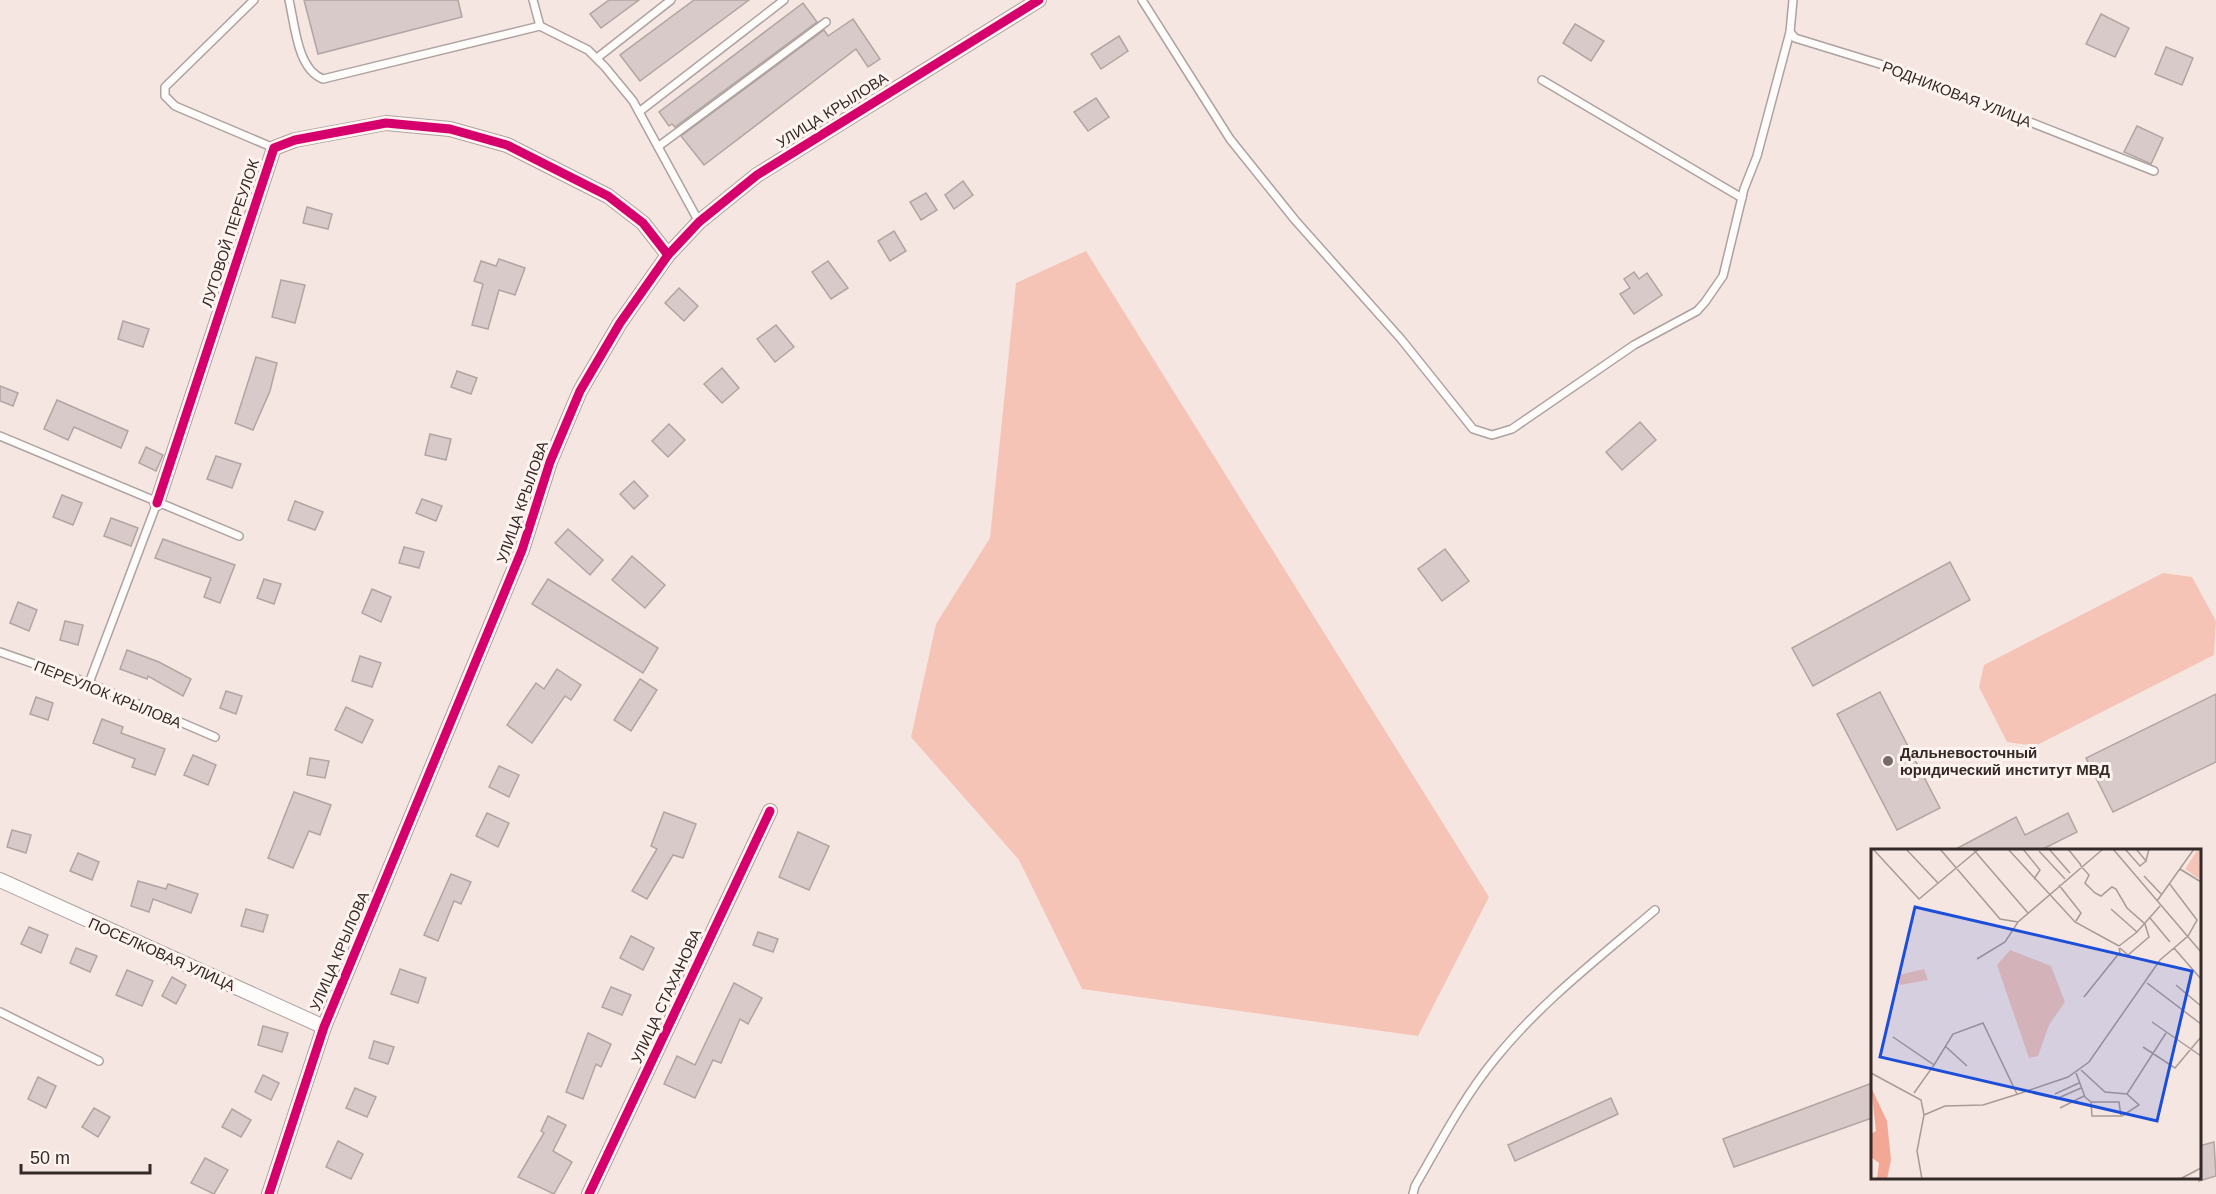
<svg xmlns="http://www.w3.org/2000/svg" width="2216" height="1194" font-family="Helvetica,sans-serif">
<rect width="100%" height="100%" fill="#f6e6e2"/>
<g fill="#f5c4b6">
<path d="M1086 251 1489 897 1418 1036 1082 989 1019 860 911 737 936 624 990 538 1016 283Z"/>
<path d="M2163 573 2192 577 2216 621 2214 655 2035 746 2007 742 1979 687 1984 665Z"/>
</g>
<g fill="#d7cac8" stroke="#b1a5a2" stroke-width="1.5">
<path d="M304 0H458L462 17 318 54Z"/>
<path d="M609 0H639L601 28 590 14Z"/>
<path d="M694 0H749L640 81 620 55Z"/>
<path d="M803 3 817 22 675 127 672 124 669 126 659 112Z"/>
<path d="M2101 14 2129 28 2115 57 2086 44Z"/>
<path d="M853 19 880 59 868 67 856 49 704 165 681 136 824 30 828 36Z"/>
<path d="M1575 24 1604 41 1591 61 1563 43Z"/>
<path d="M1119 36 1128 51 1101 69 1091 54Z"/>
<path d="M2166 47 2193 58 2182 85 2155 74Z"/>
<path d="M1096 98 1109 117 1088 131 1074 112Z"/>
<path d="M2137 126 2163 138 2151 164 2124 152Z"/>
<path d="M963 181 973 195 954 209 945 195Z"/>
<path d="M926 193 937 210 921 220 910 202Z"/>
<path d="M307 207 332 214 328 229 303 223Z"/>
<path d="M894 231 906 251 890 261 878 241Z"/>
<path d="M499 259 525 268 515 295 499 290 488 329 472 325 483 284 474 281 481 261 496 266Z"/>
<path d="M828 261 848 288 831 299 812 272Z"/>
<path d="M1634 272 1639 279 1647 273 1662 295 1634 314 1620 294 1630 288 1624 279Z"/>
<path d="M281 280 305 285 295 323 272 317Z"/>
<path d="M679 288 698 306 684 321 665 303Z"/>
<path d="M123 321 149 329 143 347 118 339Z"/>
<path d="M776 325 794 347 775 362 757 339Z"/>
<path d="M256 357 277 363 270 391 253 430 235 423Z"/>
<path d="M722 368 739 388 722 403 704 384Z"/>
<path d="M457 371 477 378 471 394 451 387Z"/>
<path d="M0 386 18 393 13 406 0 401Z"/>
<path d="M57 400 128 431 121 448 74 427 68 440 44 429Z"/>
<path d="M1640 422 1656 440 1622 470 1606 452Z"/>
<path d="M669 424 685 440 668 457 652 441Z"/>
<path d="M430 434 451 439 446 460 425 455Z"/>
<path d="M146 447 163 455 156 471 139 463Z"/>
<path d="M216 456 241 464 232 488 207 479Z"/>
<path d="M634 481 648 496 634 509 620 494Z"/>
<path d="M62 495 82 503 73 525 53 517Z"/>
<path d="M422 499 442 506 436 521 416 513Z"/>
<path d="M295 501 323 512 315 530 288 520Z"/>
<path d="M111 518 138 528 131 546 104 536Z"/>
<path d="M568 529 603 560 590 575 555 543Z"/>
<path d="M163 539 235 565 220 603 204 597 211 578 155 558Z"/>
<path d="M404 547 424 552 419 568 399 563Z"/>
<path d="M1445 549 1469 581 1442 601 1418 569Z"/>
<path d="M632 556 665 585 645 608 612 580Z"/>
<path d="M1950 562 1970 600 1813 686 1792 648Z"/>
<path d="M264 579 281 584 274 604 257 598Z"/>
<path d="M548 579 658 648 643 673 532 604Z"/>
<path d="M372 589 391 597 381 622 362 613Z"/>
<path d="M18 602 37 610 29 631 10 623Z"/>
<path d="M65 621 83 625 78 645 60 640Z"/>
<path d="M127 650 159 662 191 679 183 696 148 676 147 679 120 669Z"/>
<path d="M360 656 381 663 372 687 352 681Z"/>
<path d="M557 669 581 685 571 700 565 696 532 743 507 725 536 683 544 689Z"/>
<path d="M640 679 657 690 631 731 614 720Z"/>
<path d="M226 691 242 696 236 714 220 708Z"/>
<path d="M1880 692 1940 808 1897 830 1837 714Z"/>
<path d="M2216 694V762L2113 812 2086 758Z"/>
<path d="M36 697 53 703 48 720 30 714Z"/>
<path d="M346 707 373 720 362 743 335 730Z"/>
<path d="M102 719 123 727 121 733 165 749 155 775 132 767 135 759 93 743Z"/>
<path d="M193 755 216 765 208 785 184 775Z"/>
<path d="M310 758 329 761 325 778 307 775Z"/>
<path d="M499 766 519 775 509 797 489 787Z"/>
<path d="M294 792 331 805 320 835 309 831 293 868 268 858Z"/>
<path d="M664 812 696 824 683 858 673 855 647 899 632 891 657 849 651 846Z"/>
<path d="M487 813 509 823 498 847 476 836Z"/>
<path d="M2068 813 2077 832 2041 850H1954L2016 817 2025 835Z"/>
<path d="M12 830 31 835 26 853 7 847Z"/>
<path d="M798 832 829 846 809 890 779 877Z"/>
<path d="M78 853 99 862 92 880 70 871Z"/>
<path d="M451 874 471 882 461 904 454 901 438 941 424 935Z"/>
<path d="M138 881 166 889 168 884 198 894 191 913 153 899 149 912 131 906Z"/>
<path d="M246 909 268 915 263 932 241 926Z"/>
<path d="M29 927 48 935 41 953 21 944Z"/>
<path d="M758 932 778 939 773 952 753 945Z"/>
<path d="M631 936 654 948 643 970 620 958Z"/>
<path d="M76 948 97 956 90 972 70 963Z"/>
<path d="M400 969 426 978 418 1003 391 994Z"/>
<path d="M127 970 153 981 142 1006 116 995Z"/>
<path d="M172 977 186 985 176 1004 162 996Z"/>
<path d="M734 983 762 998 748 1024 740 1019 721 1063 713 1060 695 1098 664 1084 677 1056 695 1065Z"/>
<path d="M611 987 631 995 622 1015 602 1007Z"/>
<path d="M263 1026 288 1033 282 1052 258 1045Z"/>
<path d="M588 1033 611 1044 601 1067 596 1064 583 1099 566 1092Z"/>
<path d="M374 1041 394 1047 388 1064 369 1058Z"/>
<path d="M263 1075 279 1083 271 1100 255 1092Z"/>
<path d="M38 1077 56 1086 46 1108 28 1099Z"/>
<path d="M1872 1083V1118L1734 1167 1723 1139Z"/>
<path d="M355 1088 376 1097 367 1117 346 1108Z"/>
<path d="M1611 1098 1618 1114 1515 1161 1508 1145Z"/>
<path d="M94 1108 110 1117 98 1137 82 1127Z"/>
<path d="M232 1109 251 1120 241 1137 222 1127Z"/>
<path d="M548 1116 566 1125 553 1151 572 1162 554 1194 518 1177 544 1133 541 1131Z"/>
<path d="M338 1141 363 1154 351 1179 326 1167Z"/>
<path d="M2214 1142 2216 1176 2199 1181V1146Z"/>
<path d="M205 1158 228 1170 214 1194 191 1183Z"/>
</g>
<g fill="none" stroke-linecap="round" stroke-linejoin="round">
<defs>
<g id="lane">
<path d="M254 0 165 87V96L175 106 274 148"/>
<path d="M289 0C295 25 297 69 323 79L540 26 588 50 605 67 633 101 699 222"/>
<path d="M533 0 540 26"/>
<path d="M1142 0 1230 139 1295 220 1401 339 1473 429 1492 435 1512 429 1634 345 1697 311 1705 302 1723 276 1744 189 1757 156 1790 32"/>
<path d="M1793 0 1790 32 1795 38 1896 69 2154 171"/>
<path d="M597 58 671 0"/>
<path d="M1542 80 1742 198"/>
<path d="M639 112 784 0"/>
<path d="M659 146 826 22"/>
<path d="M0 436 239 536"/>
<path d="M0 652 89 683 215 737"/>
<path d="M89 683 157 503"/>
<path d="M0 1012 99 1061"/>
<path d="M1413 1194 1415 1186C1440 1143 1463 1098 1495 1059 1541 1002 1600 957 1655 910"/>
</g>
<g id="street">
<path d="M157 503 274 148 295 140 386 123 450 129 507 145 608 196 643 223 668 255"/>
<path d="M0 880 324 1027"/>
<path d="M269 1194 324 1027 522 550 550 462 580 391 620 323 668 255 699 222 757 175 1039 0"/>
<path d="M589 1194 770 811"/>
</g>
</defs>
<use href="#lane" stroke="#ada29f" stroke-width="10"/>
<use href="#street" stroke="#ada29f" stroke-width="16"/>
<use href="#lane" stroke="#fefbfb" stroke-width="7"/>
<use href="#street" stroke="#fefbfb" stroke-width="14"/>
<defs>
<g id="cycleway">
<path d="M157 503 274 148 295 140 386 123 450 129 507 145 608 196 643 223 668 255"/>
<path d="M269 1194 324 1027 522 550 550 462 580 391 620 323 668 255 699 222 757 175 1039 0"/>
<path d="M589 1194 770 811"/>
</g>
</defs>
<use href="#cycleway" stroke="#fff3f0" stroke-width="13"/>
<use href="#cycleway" stroke="#d6006c" stroke-width="9"/>
</g>
<circle fill="#776b68" stroke="#fff3f0" stroke-width="2" cx="1888" cy="761" r="6"/>
<g text-anchor="middle" dominant-baseline="central" stroke-width="6" stroke-linejoin="round" paint-order="stroke">
<g font-size="15" fill="#332926" stroke="#fff3f0">
<text transform="translate(1957 94) rotate(21)">РОДНИКОВАЯ УЛИЦА</text>
<text transform="translate(832 110) rotate(-32)">УЛИЦА КРЫЛОВА</text>
<text transform="translate(230 233) rotate(-72)">ЛУГОВОЙ ПЕРЕУЛОК</text>
<text transform="translate(522 502) rotate(-71)">УЛИЦА КРЫЛОВА</text>
<text transform="translate(108 694) rotate(22)">ПЕРЕУЛОК КРЫЛОВА</text>
<text transform="translate(339 951) rotate(-67)">УЛИЦА КРЫЛОВА</text>
<text transform="translate(162 954) rotate(24)">ПОСЕЛКОВАЯ УЛИЦА</text>
<text transform="translate(666 996) rotate(-65)">УЛИЦА СТАХАНОВА</text>
</g>
<g font-size="15" font-weight="bold" fill="#332926" stroke="#fff3f0" text-anchor="start">
<text x="1900" y="752">Дальневосточный<tspan x="1900" dy="17">юридический институт МВД</tspan></text>
</g>
</g>
<g transform="translate(1871 849)">
<rect width="330" height="330" fill="#f6e6e2"/>
<path d="M327 0H330V31L314 20ZM139 101 180 117 194 153 178 176 167 207 158 209 126 116ZM53 120 57 131 29 136 28 126Z" fill="#f5c4b6"/>
<path d="M0 238 16 272 20 311 16 330H6L8 314 0 308V285L5 282Z" fill="#f2a894"/>
<path fill="none" stroke="#a89a97" stroke-width="1.5" d="M2 0 48 50 108 0M35 0 67 34M69 0 129 70 147 73M102 0 157 64M137 0 204 73 248 97M152 0 169 21 163 30M178 0 199 24M197 0 210 16M242 0 330 103M254 0 269 17 275 12M265 0 275 12 278 0M168 2 194 30M209 16 218 26 214 34 224 44 230 47 241 38 245 40 256 59 274 75 278 88 257 106 249 99M309 20 330 33M273 27 291 46M188 36 210 64 205 72M286 52 323 0M240 60 266 83M279 69 299 93M248 97 266 83 289 57M303 99 330 130M106 110 134 93 147 73 232 0M276 134 330 175M305 136 330 157M213 148 249 103 248 99M281 173 330 207M22 188 63 216 43 244M74 197 96 217M272 198 304 219 330 188M63 216 82 185 112 174 146 245M210 221 234 243 256 245 295 184M0 224 50 251 53 266 46 302 51 330M205 224 214 248 220 253H248L250 267H221L220 253M184 245 208 234M185 250 210 239M189 259 213 247M53 266 74 257 112 256 147 245 197 228 218 213 289 111 317 87 326 71 298 34M251 267 268 256 256 245M309 330 330 319"/>
<path fill="#1d4ed8" fill-opacity="0.15" stroke="#1d4ed8" stroke-width="3" d="M44 58 321 122 286 272 9 208Z"/>
<rect width="330" height="330" fill="none" stroke="#332926" stroke-width="3"/>
</g>
<path d="M21 1164v9h129v-9" fill="none" stroke="#332926" stroke-width="3"/>
<text x="30" y="1164" font-size="18" fill="#332926" stroke="#fff3f0" stroke-width="4.5" paint-order="stroke">50 m</text>
</svg>
